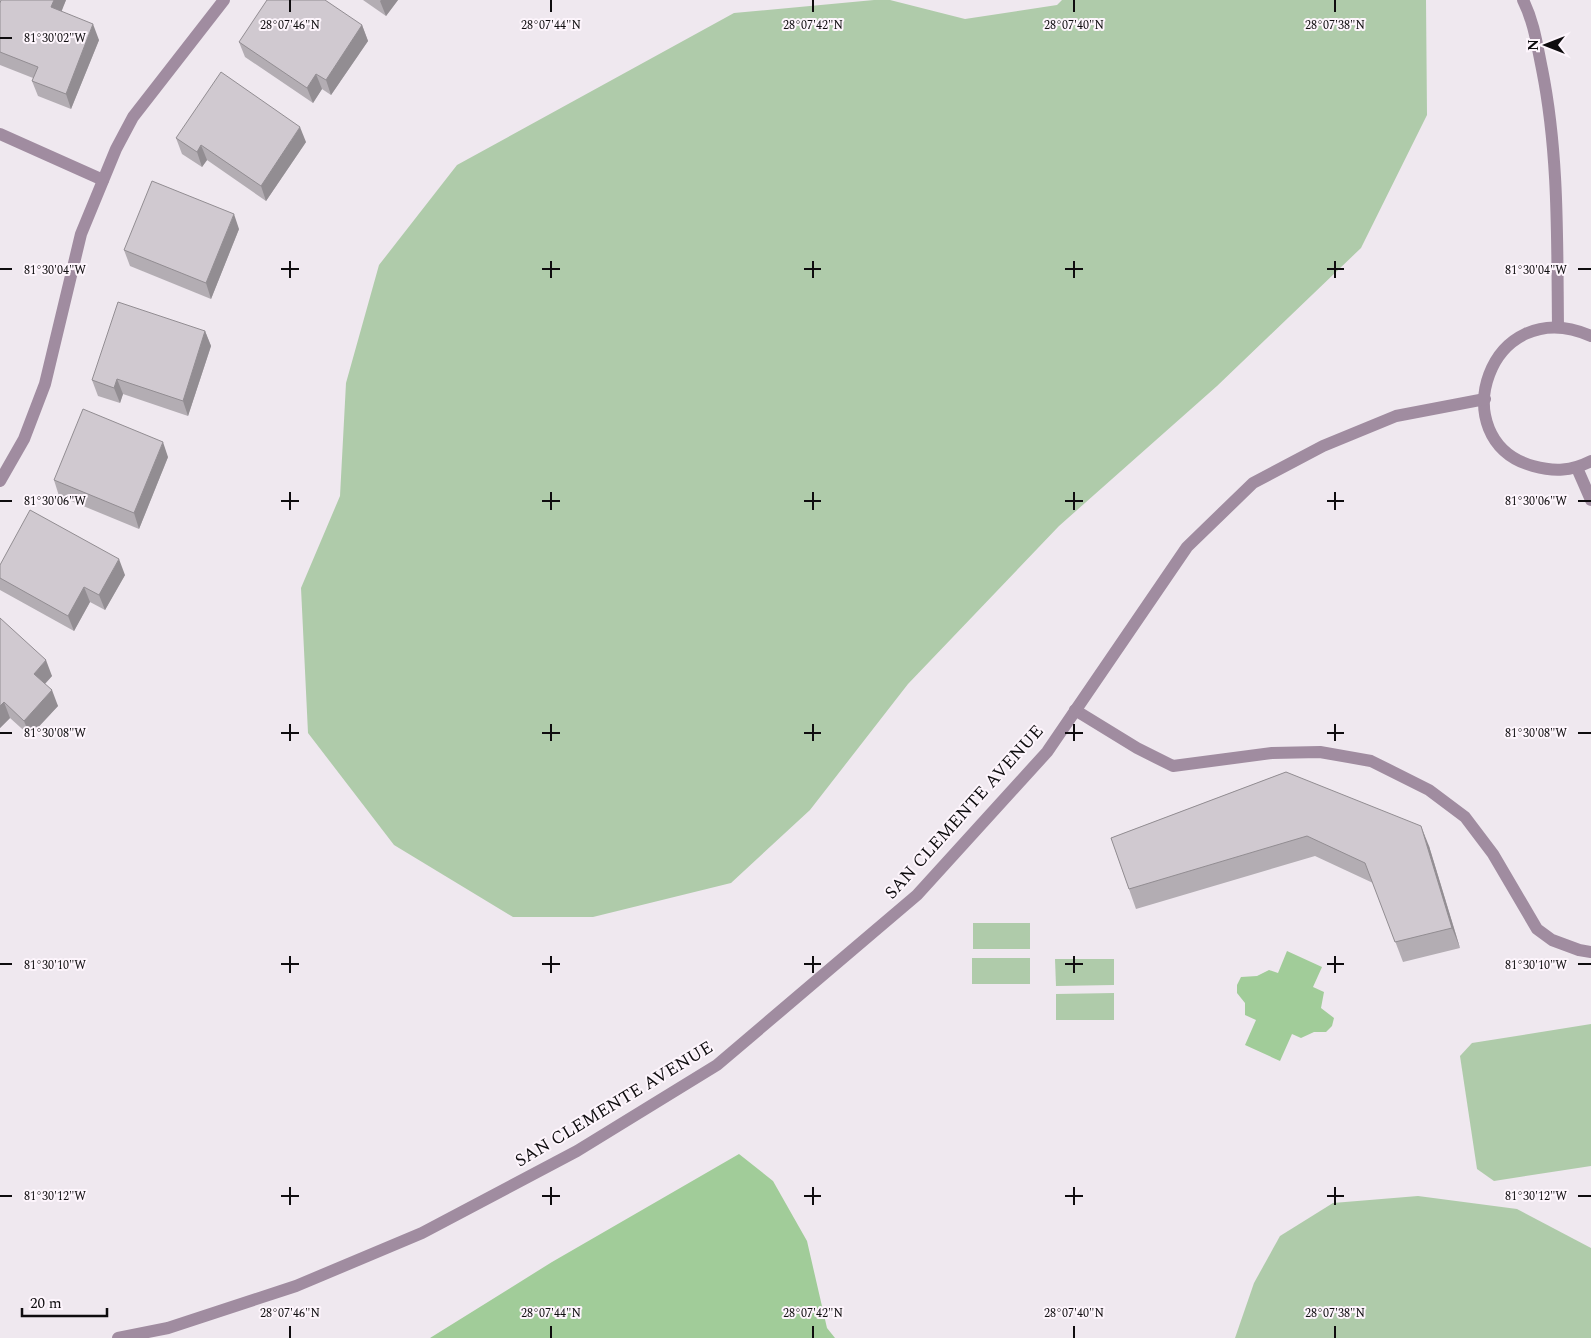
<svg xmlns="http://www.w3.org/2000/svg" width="1591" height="1338" font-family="Spectral,serif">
<rect width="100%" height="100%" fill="#efe8ef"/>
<g fill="#afcbaa">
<path d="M874 0H890L965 19 1057 5 1062 0H1426L1427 115 1361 248 1217 386 1059 526 908 684 810 810 731 883 593 917H513L394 845 308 733 301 588 340 496 346 383 379 265 457 165 734 13Z"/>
<rect x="973" y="923" width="57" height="26"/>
<rect x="972" y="958" width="58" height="26"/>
<path d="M1055 959H1114V985L1056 986Z"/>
<path d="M1114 993V1020H1056V994Z"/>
<path d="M1591 1024V1166L1494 1181 1477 1169 1460 1056 1472 1043Z"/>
<path d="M1418 1196 1517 1209 1591 1248V1338H1235L1254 1283 1280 1236 1333 1203Z"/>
</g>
<g fill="#a1cc99">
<path d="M1287 951 1322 967 1313 987 1324 992 1321 1008 1334 1018 1332 1026 1326 1032H1314L1301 1038 1292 1034 1280 1061 1245 1045 1256 1020 1245 1015V1003L1237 993V985L1241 977 1257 976 1269 970 1278 973Z"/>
<path d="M739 1154 773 1181 807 1241 827 1328 835 1338H430L552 1262Z"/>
</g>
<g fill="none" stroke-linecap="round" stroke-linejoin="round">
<g stroke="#a08ca0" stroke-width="12">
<path d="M1523 0C1534 22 1537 45 1542 69 1559 154 1557 241 1558 327"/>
<path d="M0 134 103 180"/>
<path d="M1591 336C1489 291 1441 440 1533 466 1555 472 1571 471 1591 461"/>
<path d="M1577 468 1591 500"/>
<path d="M0 481 24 439 45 384 81 234 116 149 133 117 224 0"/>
<path d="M1075 710 1137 748 1173 766 1272 753 1320 752 1371 761 1429 790 1465 817 1493 854 1537 929 1552 940 1579 950 1591 952"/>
<path d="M118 1338 168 1328 296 1286 422 1233 577 1151 717 1065 917 895 1047 752 1187 547 1253 483 1323 446 1396 416 1485 399"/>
</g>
</g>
<g fill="#b3adb3">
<path d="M1 0H66L61 11 99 40 71 109 38 96 32 81 33 78 0 65V3Z"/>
<path d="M363 0H398L386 16Z"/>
<path d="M362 25 368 41 331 95 322 89 313 103 245 57 239 42Z"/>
<path d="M176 138 306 142 266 201 207 160 202 167 182 154Z"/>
<path d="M239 229 211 299 130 266 124 250Z"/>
<path d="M205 331 211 346 188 416 123 394 120 403 98 396 92 380Z"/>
<path d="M168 457 139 529 59 496 54 480Z"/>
<path d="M0 565 125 575 105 610 90 602 74 631 0 590Z"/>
<path d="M0 618 52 676 45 684 58 706 30 736 10 718 0 728Z"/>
<path d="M1286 772 1429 846 1460 948 1403 962 1373 883 1315 856 1136 909 1111 838Z"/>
</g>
<g fill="#928d92">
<path d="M54 0H66L57 23 51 7Z"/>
<path d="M381 0H398L386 16 380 1Z"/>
<path d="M93 24 99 40 71 109 66 94Z"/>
<path d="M362 25 368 41 331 95 326 80Z"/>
<path d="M316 74 322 89 313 103 307 88Z"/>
<path d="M300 127 306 142 266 201 261 186Z"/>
<path d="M201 145 207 160 202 167 197 152Z"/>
<path d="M234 214 239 229 211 299 206 283Z"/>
<path d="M205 331 211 346 188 416 183 401Z"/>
<path d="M117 379 123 394 120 403 114 388Z"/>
<path d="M163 442 168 457 139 529 134 513Z"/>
<path d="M119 559 125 575 105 610 99 595Z"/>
<path d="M84 587 90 602 74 631 68 616Z"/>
<path d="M46 660 52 676 40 689 34 674Z"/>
<path d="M52 690 58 706 30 736 24 721Z"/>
<path d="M4 702 10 718 0 728V706Z"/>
<path d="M1421 826 1429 846 1460 948 1452 928Z"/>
</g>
<g fill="#d0c9d0" stroke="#928d92">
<path d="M1 0H54L51 7 93 24 66 94 32 81 38 67 0 52V3Z"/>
<path d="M267 0H325L362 25 326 80 316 74 307 88 239 42Z"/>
<path d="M221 72 300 127 261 186 201 145 197 152 176 138Z"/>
<path d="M152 181 234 214 206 283 124 250Z"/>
<path d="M118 302 205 331 183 401 117 379 114 388 92 380Z"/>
<path d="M83 409 163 442 134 513 54 480Z"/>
<path d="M30 510 119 559 99 595 84 587 68 616 0 578V565Z"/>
<path d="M0 618 46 660 34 674 52 690 24 721 4 702 0 706Z"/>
<path d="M1286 772 1421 826 1452 928 1395 942 1365 863 1307 836 1129 889 1111 838Z"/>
</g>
<path fill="none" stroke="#0e0c0e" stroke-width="2" d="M290 0V12M551 0V12M813 0V12M1074 0V12M1335 0V12M0 38H12M290 261V278M551 261V278M813 261V278M1074 261V278M1335 261V278M0 269H12M281 269H299M542 269H560M804 269H821M1065 269H1083M1327 269H1344M1578 269H1591M290 492V510M551 492V510M813 492V510M1074 492V510M1335 492V510M0 501H12M281 501H299M542 501H560M804 501H821M1065 501H1083M1327 501H1344M1578 501H1591M290 724V741M551 724V741M813 724V741M1074 724V741M1335 724V741M0 733H12M281 733H299M542 733H560M804 733H821M1065 733H1083M1327 733H1344M1578 733H1591M290 956V973M551 956V973M813 956V973M1074 956V973M1335 956V973M0 964H12M281 964H299M542 964H560M804 964H821M1065 964H1083M1327 964H1344M1578 964H1591M290 1187V1205M551 1187V1205M813 1187V1205M1074 1187V1205M1335 1187V1205M0 1196H12M281 1196H299M542 1196H560M804 1196H821M1065 1196H1083M1327 1196H1344M1578 1196H1591M290 1326V1338M551 1326V1338M813 1326V1338M1074 1326V1338M1335 1326V1338"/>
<g text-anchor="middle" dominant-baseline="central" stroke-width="4" stroke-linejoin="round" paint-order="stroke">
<g font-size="18" fill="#0e0c0e" stroke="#fdf5fc">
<text transform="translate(964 812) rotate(-48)">SAN CLEMENTE AVENUE</text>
<text transform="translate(614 1104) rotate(-31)">SAN CLEMENTE AVENUE</text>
</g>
</g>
<g font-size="12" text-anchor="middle" fill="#0e0c0e" stroke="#fdf5fc" stroke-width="4" stroke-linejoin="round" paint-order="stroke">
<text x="290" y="29">28°07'46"N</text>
<text x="551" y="29">28°07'44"N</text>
<text x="813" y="29">28°07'42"N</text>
<text x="1074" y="29">28°07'40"N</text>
<text x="1335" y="29">28°07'38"N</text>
<text x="55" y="42">81°30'02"W</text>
<text x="1536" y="274">81°30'04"W</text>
<text x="55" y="274">81°30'04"W</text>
<text x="1536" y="505">81°30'06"W</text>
<text x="55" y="505">81°30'06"W</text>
<text x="1536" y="737">81°30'08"W</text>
<text x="55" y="737">81°30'08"W</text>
<text x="1536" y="969">81°30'10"W</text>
<text x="55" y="969">81°30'10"W</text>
<text x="1536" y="1200">81°30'12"W</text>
<text x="55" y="1200">81°30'12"W</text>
<text x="290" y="1317">28°07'46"N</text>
<text x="551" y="1317">28°07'44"N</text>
<text x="813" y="1317">28°07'42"N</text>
<text x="1074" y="1317">28°07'40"N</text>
<text x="1335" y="1317">28°07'38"N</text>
</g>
<g transform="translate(1546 45) rotate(270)" stroke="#fdf5fc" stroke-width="4" paint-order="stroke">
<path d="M0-4L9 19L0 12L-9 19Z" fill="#0e0c0e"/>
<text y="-8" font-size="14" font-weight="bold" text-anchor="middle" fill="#0e0c0e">N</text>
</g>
<path d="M22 1308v8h85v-8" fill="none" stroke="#0e0c0e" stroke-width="2.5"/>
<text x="30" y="1308" font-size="15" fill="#0e0c0e" stroke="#fdf5fc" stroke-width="4" paint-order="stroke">20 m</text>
</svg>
